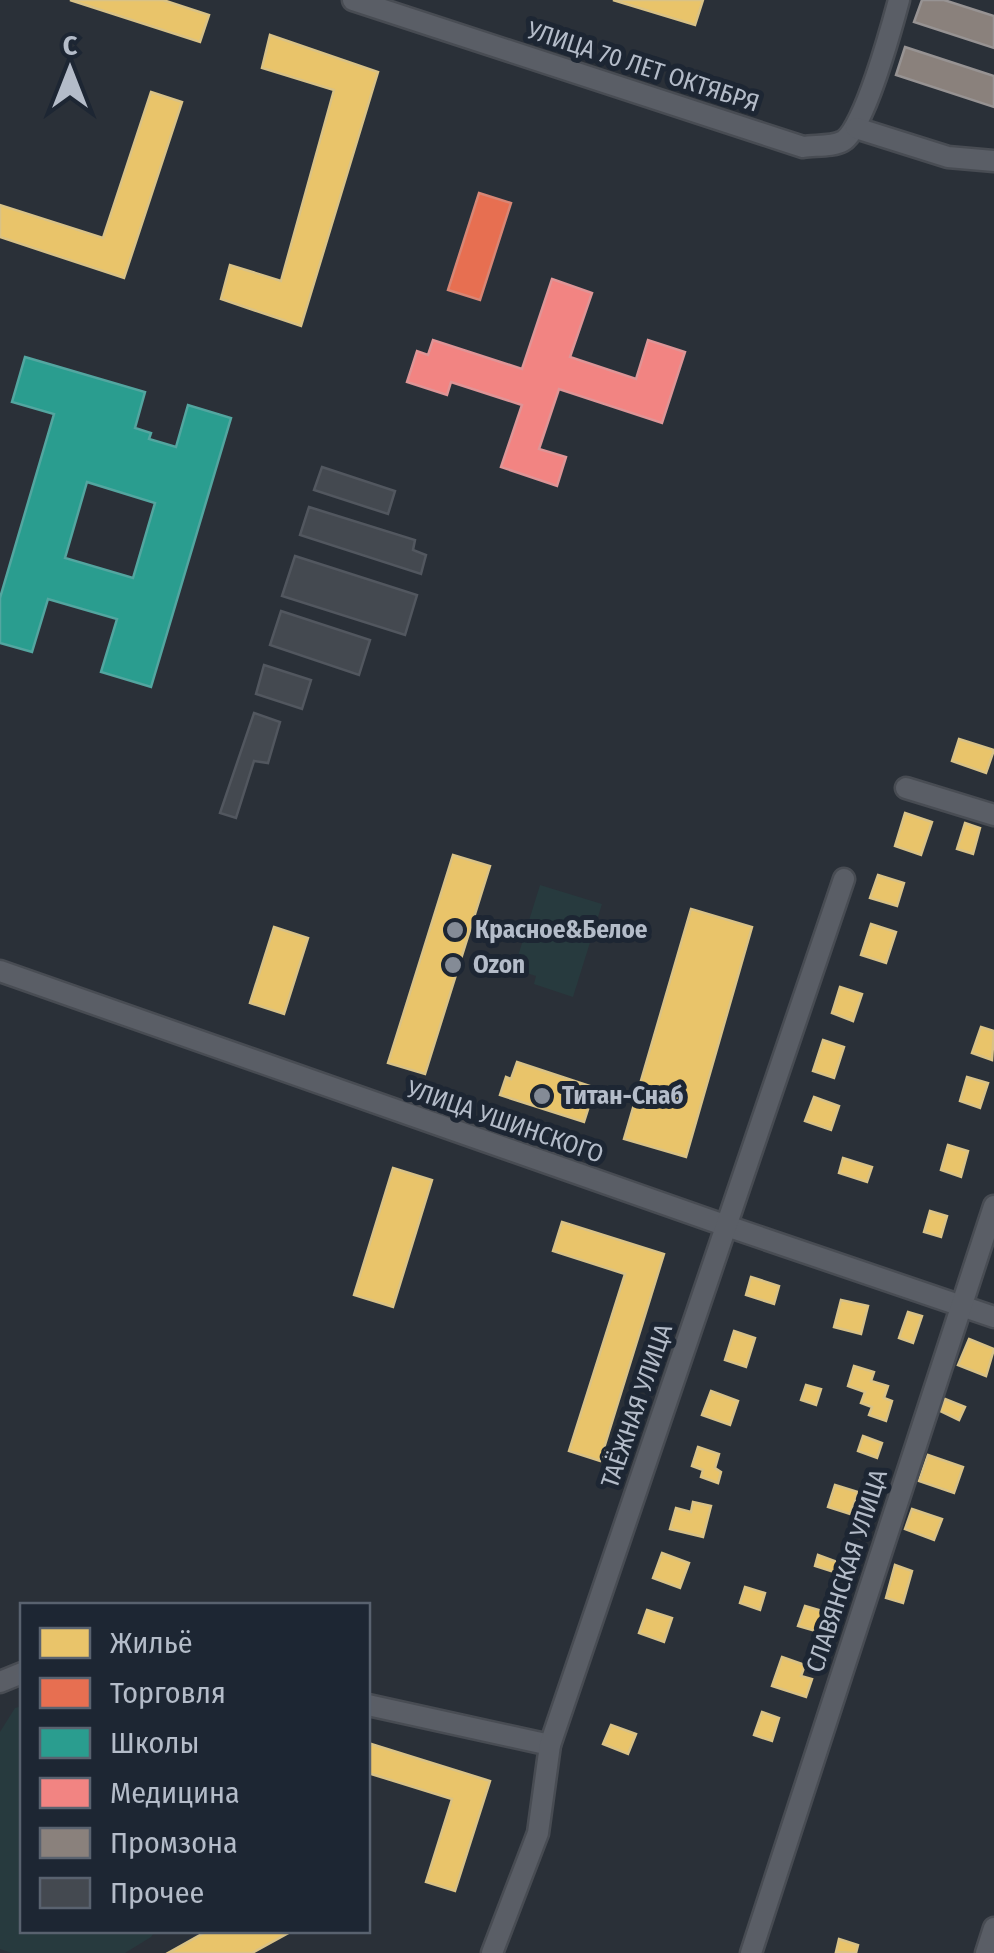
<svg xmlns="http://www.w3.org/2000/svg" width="994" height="1953" font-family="'Fira Sans Condensed',sans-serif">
<rect width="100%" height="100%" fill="#2a3038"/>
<g fill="#273a3e">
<path d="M540 885 602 904 573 997 534 984 536 976 514 969Z"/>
<path d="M22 1706V1930L155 1931 151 1937 125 1953H12L0 1949V1732L15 1708Z"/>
</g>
<g fill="#e9c46a" stroke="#d9c286" stroke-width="2.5">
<path d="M70 0H163L209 15 200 42Z"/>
<path d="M613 0H703L695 25Z"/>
<path d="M270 35 378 72 301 326 221 299 230 265 281 281 334 90 262 68Z"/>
<path d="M151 92 182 102 124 278 0 237V205L103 238Z"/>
<path d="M959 739 994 750 986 773 952 761Z"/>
<path d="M905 813 932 822 921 855 895 846Z"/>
<path d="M965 823 980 828 973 854 957 849Z"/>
<path d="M453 855 490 866 425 1074 388 1063Z"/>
<path d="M878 875 904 883 897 906 870 898Z"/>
<path d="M691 909 752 927 686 1157 624 1139Z"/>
<path d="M871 924 896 932 886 963 861 955Z"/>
<path d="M274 927 308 938 284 1014 250 1003Z"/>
<path d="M840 987 862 994 853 1021 832 1013Z"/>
<path d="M981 1027 994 1031 992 1060 972 1053Z"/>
<path d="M823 1040 844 1047 834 1078 813 1071Z"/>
<path d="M517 1062 590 1086 585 1101 590 1103 584 1122 500 1095 506 1077 511 1079Z"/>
<path d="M967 1077 988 1083 980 1108 960 1101Z"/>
<path d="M814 1097 839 1106 831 1130 805 1121Z"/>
<path d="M948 1145 968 1151 961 1177 941 1170Z"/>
<path d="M843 1158 872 1167 867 1182 839 1173Z"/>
<path d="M393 1168 432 1180 393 1307 354 1295Z"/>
<path d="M930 1211 947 1216 941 1237 924 1232Z"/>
<path d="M562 1222 664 1254 600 1461 569 1451 625 1274 553 1251Z"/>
<path d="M751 1277 779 1286 774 1304 746 1295Z"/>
<path d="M841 1300 868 1306 861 1334 834 1327Z"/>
<path d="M908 1312 922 1316 913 1343 899 1338Z"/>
<path d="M734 1331 755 1338 746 1367 725 1360Z"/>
<path d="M969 1339 994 1349 986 1376 958 1365Z"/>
<path d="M854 1366 874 1372 871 1381 888 1386 884 1398 892 1401 886 1421 869 1415 872 1407 861 1403 865 1392 848 1386Z"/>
<path d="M806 1385 821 1389 816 1405 801 1400Z"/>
<path d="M711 1391 738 1401 730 1425 702 1415Z"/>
<path d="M945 1399 965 1407 959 1420 940 1411Z"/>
<path d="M863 1436 882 1443 877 1458 858 1451Z"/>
<path d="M698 1447 719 1454 715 1468 721 1472 718 1483 701 1477 703 1470 692 1466Z"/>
<path d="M928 1455 963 1467 954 1493 919 1481Z"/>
<path d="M835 1485 858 1492 850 1514 828 1507Z"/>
<path d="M693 1502 711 1506 703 1537 670 1529 676 1508 691 1512Z"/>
<path d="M912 1509 942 1519 934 1540 905 1529Z"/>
<path d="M662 1553 689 1563 680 1588 653 1578Z"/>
<path d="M818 1555 840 1563 837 1573 815 1566Z"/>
<path d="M895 1565 912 1571 903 1603 886 1598Z"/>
<path d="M745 1587 765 1593 760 1610 740 1603Z"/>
<path d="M805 1606 826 1612 819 1632 798 1626Z"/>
<path d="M647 1610 672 1618 664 1642 639 1633Z"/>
<path d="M782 1657 805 1665 801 1676 812 1679 806 1697 772 1686Z"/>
<path d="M762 1712 779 1718 772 1741 754 1735Z"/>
<path d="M611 1725 636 1734 628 1754 603 1744Z"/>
<path d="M368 1743 490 1781 455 1891 426 1882 452 1799 368 1773Z"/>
<path d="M209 1930H294L252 1953H168Z"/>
<path d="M839 1939 858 1945 856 1953 836 1952Z"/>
</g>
<path fill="#e76f51" stroke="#d88675" stroke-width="2.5" d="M479 193 511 203 480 300 448 290Z"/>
<path fill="#2a9d8f" stroke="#53a6a0" stroke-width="2.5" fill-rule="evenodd" d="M25 357 145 392 135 428 151 433 149 439 176 447 188 405 231 418 151 687 101 672 117 619 48 599 32 652 0 643V598L54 414 12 402ZM87 482 155 503 133 578 65 558Z"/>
<path fill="#f28482" stroke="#df9597" stroke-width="2.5" d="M552 279 592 293 570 357 636 379 648 340 685 352 662 423 559 389 539 449 566 457 557 486 501 467 522 405 451 382 447 395 407 382 417 351 428 355 433 340 522 369Z"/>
<g fill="#8a817c" stroke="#979393" stroke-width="2.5">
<path d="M922 0H944L994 16V48L914 22Z"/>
<path d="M905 47 994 76V107L896 75Z"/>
</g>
<g fill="#444950" stroke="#52575f" stroke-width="2.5">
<path d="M322 467 395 491 388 514 314 490Z"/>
<path d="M309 507 415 540 413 550 426 555 421 574 300 535Z"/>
<path d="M295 556 417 595 405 635 282 596Z"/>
<path d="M281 611 370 640 359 675 270 645Z"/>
<path d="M264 665 311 680 302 709 256 694Z"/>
<path d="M254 713 280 722 268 763 254 761 236 818 220 813Z"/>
</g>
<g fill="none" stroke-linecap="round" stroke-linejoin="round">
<defs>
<g id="minor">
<path d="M353 0 803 147C814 145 833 147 843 141 864 130 892 26 899 0"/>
<path d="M856 128 948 157 994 161"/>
<path d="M906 788 994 815"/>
<path d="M0 971 724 1225 994 1317"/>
<path d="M0 1682 22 1673"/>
<path d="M368 1705 550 1745"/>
<path d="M492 1953 538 1833 550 1745 844 879"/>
<path d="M751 1953 994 1206"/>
<path d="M986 1953 994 1928"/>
</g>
</defs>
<use href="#minor" stroke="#484c53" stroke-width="25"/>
<use href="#minor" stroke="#5a5e66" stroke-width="20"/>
</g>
<g fill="#848b96" stroke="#1d2633" stroke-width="4">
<circle cx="455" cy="930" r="10"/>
<circle cx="453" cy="965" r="10"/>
<circle cx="542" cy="1096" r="10"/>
</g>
<g text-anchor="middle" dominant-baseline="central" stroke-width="10" stroke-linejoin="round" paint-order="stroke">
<g font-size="25" fill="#b4bcc9" stroke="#1d2633">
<text transform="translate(643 67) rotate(18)">УЛИЦА 70 ЛЕТ ОКТЯБРЯ</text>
<text transform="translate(505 1122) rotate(19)">УЛИЦА УШИНСКОГО</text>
<text transform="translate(637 1406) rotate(-71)">ТАЁЖНАЯ УЛИЦА</text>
<text transform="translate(847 1571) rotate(-72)">СЛАВЯНСКАЯ УЛИЦА</text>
</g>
<g font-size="25" font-weight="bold" fill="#b4bcc9" stroke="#1d2633" text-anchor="start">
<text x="475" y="930">Красное&amp;Белое</text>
<text x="473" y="965">Ozon</text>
<text x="562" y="1096">Титан-Снаб</text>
</g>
</g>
<rect x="20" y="1603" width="350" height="330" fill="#1d2633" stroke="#59626f" stroke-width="2.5"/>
<rect x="40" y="1628" width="50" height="30" fill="#e9c46a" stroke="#59626f" stroke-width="2.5"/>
<text x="110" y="1653" font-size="30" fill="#b4bcc9">Жильё</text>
<rect x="40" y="1678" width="50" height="30" fill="#e76f51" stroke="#59626f" stroke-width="2.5"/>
<text x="110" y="1703" font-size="30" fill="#b4bcc9">Торговля</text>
<rect x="40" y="1728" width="50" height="30" fill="#2a9d8f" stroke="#59626f" stroke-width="2.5"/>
<text x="110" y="1753" font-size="30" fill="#b4bcc9">Школы</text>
<rect x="40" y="1778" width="50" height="30" fill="#f28482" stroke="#59626f" stroke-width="2.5"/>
<text x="110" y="1803" font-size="30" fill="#b4bcc9">Медицина</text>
<rect x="40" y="1828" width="50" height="30" fill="#8a817c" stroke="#59626f" stroke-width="2.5"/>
<text x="110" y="1853" font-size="30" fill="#b4bcc9">Промзона</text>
<rect x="40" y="1878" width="50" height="30" fill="#444950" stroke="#59626f" stroke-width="2.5"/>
<text x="110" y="1903" font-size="30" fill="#b4bcc9">Прочее</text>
<g transform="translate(70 70)" stroke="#1d2633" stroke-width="8" paint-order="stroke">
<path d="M0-8L18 38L0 25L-18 38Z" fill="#b4bcc9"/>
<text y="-15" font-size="28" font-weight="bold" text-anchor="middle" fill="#b4bcc9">С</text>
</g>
</svg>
